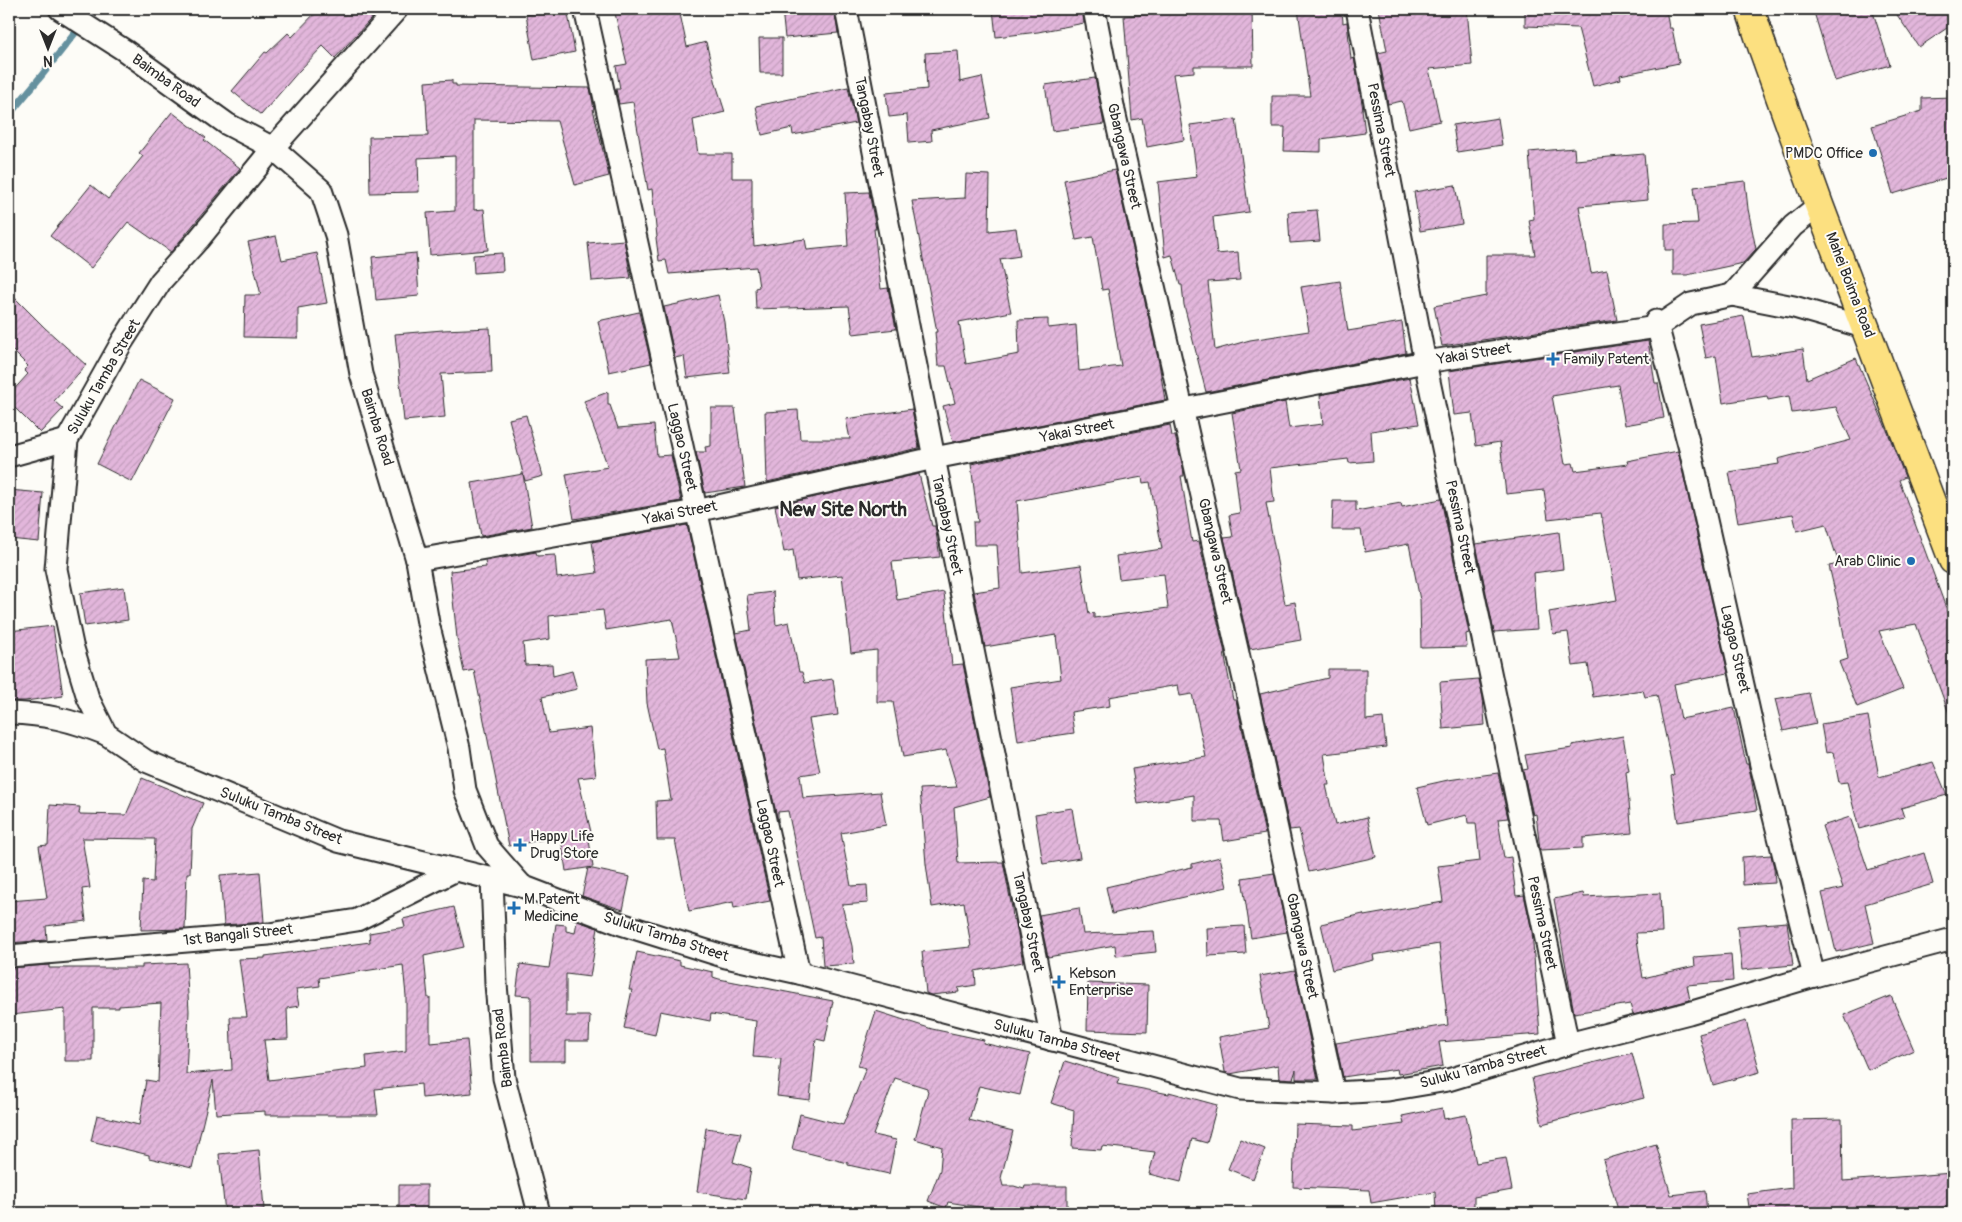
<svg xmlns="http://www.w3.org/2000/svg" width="1962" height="1222" font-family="Pangolin,sans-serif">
<defs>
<pattern id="building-hatch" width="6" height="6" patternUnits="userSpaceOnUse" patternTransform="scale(1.25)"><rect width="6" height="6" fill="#e2b6db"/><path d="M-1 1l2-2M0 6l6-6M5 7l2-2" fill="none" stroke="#c29dbc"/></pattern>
</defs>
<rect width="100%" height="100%" fill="#fdfcf7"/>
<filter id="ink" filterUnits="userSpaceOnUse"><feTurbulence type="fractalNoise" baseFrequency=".02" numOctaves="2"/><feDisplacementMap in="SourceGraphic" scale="10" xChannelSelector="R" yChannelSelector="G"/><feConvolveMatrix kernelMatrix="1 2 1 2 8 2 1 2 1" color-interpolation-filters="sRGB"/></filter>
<g filter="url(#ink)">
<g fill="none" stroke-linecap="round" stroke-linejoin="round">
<path stroke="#65919f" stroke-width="7" d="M9 115 42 75 94 9"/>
</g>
<g fill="url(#building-hatch)" stroke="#2b2b2b" fill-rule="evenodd">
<path d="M319 9H380L335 58 323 46 299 71 261 115 232 91 265 52 267 53 288 33 292 37Z"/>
<path d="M561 9H567L575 52 534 60 526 15Z"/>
<path d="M614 9H679L687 47 706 42 716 84 725 112 693 120 698 154H732V178H752V218L754 246 805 239 807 250 848 246 845 193 869 192 876 229H874L881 289 888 288 896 329 853 334 849 306 756 309 755 288 759 287 756 267 669 274 666 260 659 261 656 238 657 237 652 189 648 190 633 102 619 104 616 89H620L616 66 627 64Z"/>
<path d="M782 9H834L838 33 785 38Z"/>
<path d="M993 9H1082L1084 23 1038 32 996 37Z"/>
<path d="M1196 9H1252L1253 66H1194V72L1173 74 1184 140 1147 147 1142 118 1132 120 1124 16 1196 11Z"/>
<path d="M1298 9H1342L1343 23 1347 22 1351 59 1354 58 1363 109H1362L1365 133 1321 139V152L1284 151 1285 127H1272V96H1310Z"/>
<path d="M1379 9H1467L1472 65 1429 69 1440 121 1409 128 1402 101 1388 104 1378 53 1387 51Z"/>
<path d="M1525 9H1666L1669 28H1672L1679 63 1620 75 1621 79 1593 86 1578 28 1525 26Z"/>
<path d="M1813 9H1872L1890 65 1835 81Z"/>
<path d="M1893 9H1946L1953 19V24L1919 47Z"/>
<path d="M759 38H782V73H760Z"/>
<path d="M958 51 960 82 982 77 990 118 931 130 932 141 909 143 907 115 889 117 886 93 927 89 925 53Z"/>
<path d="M1095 78 1104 124 1052 131 1045 85Z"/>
<path d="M452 80V84H456V86L590 88 594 109H593L609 176 575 185 557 121 474 120V210L484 209 488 250 430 255 427 213 455 211V156L418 158 419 192 370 193 369 137 428 136 425 82Z"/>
<path d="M848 87 856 123 793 135 792 128 762 135 756 106Z"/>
<path d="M1953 97V176L1893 194 1872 126 1922 111V98Z"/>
<path d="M172 112 206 138 204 140 240 168 171 252 128 222 91 268 50 236 91 185 108 199 143 156 139 153Z"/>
<path d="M1498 118 1502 145 1457 152 1453 125Z"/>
<path d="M1236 119 1249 212 1213 217 1217 254 1238 252 1240 280 1208 282 1215 350 1250 340 1309 331 1301 287 1340 281 1348 331 1402 322 1406 353 1206 392 1184 305 1182 285H1180L1172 255 1165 257 1158 182 1197 177 1190 125Z"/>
<path d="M1574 148 1575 160 1644 154 1648 200 1579 206 1591 273 1607 270 1617 320 1442 346 1434 306 1486 296V255H1535L1529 220 1534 219 1529 152Z"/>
<path d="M1115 170 1159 363 1165 400 953 442 943 406 955 403 946 366H938L935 332H937L912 201 965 198 966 174 990 175 989 231 1016 228 1020 256 1000 259 1011 312 959 322 966 364 1019 354 1018 320 1048 319V328L1076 325 1079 371 1121 366 1108 289 1102 290 1093 237 1076 240 1064 180Z"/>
<path d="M1745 181 1748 209 1756 249 1743 263 1687 275H1673V250H1665V224L1698 223 1694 187Z"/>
<path d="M1455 185 1462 224 1420 231 1414 192Z"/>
<path d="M1317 210 1320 241 1290 243 1288 212Z"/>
<path d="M276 236 282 260 317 253 327 303 298 308V338L244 337 245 295H261L248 242Z"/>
<path d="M624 240 631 278 592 281 588 243Z"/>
<path d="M416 253 419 296 376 300 372 257Z"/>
<path d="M502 253 503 271 474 273 473 255Z"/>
<path d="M9 292 45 328 86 365 54 401 63 409 40 433 9 402V395L28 374 24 370 28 366 9 347Z"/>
<path d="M718 295 724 322 730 373 687 378 684 356 675 358 664 307Z"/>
<path d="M639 312 651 363 609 372 598 321Z"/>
<path d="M1744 316 1752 357 1803 349 1807 379 1856 358 1887 430 1905 477 1899 480 1953 627V719H1951L1916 624 1879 631 1903 689 1857 707 1839 662 1848 659 1840 613 1829 566 1839 564 1826 524 1797 531 1793 514 1738 523 1729 472 1779 464 1778 459 1851 440 1836 407 1792 413 1789 396 1768 400 1767 396 1723 403 1716 356 1706 358 1699 324Z"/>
<path d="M490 328 492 372 441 374 445 417 404 421 395 334 443 330Z"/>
<path d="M1648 341 1655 383H1658L1664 418 1625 425 1618 385 1552 396 1565 464 1573 463 1575 471 1628 464 1627 461 1678 451 1728 673 1674 684 1681 719 1734 708 1746 764H1748L1751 777 1757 810 1678 822 1671 776 1674 775 1657 695 1645 697 1643 690 1593 697 1588 664 1573 666 1568 632 1553 634 1549 612 1617 600 1601 513 1548 519 1544 490 1506 494 1500 442 1476 446 1472 413 1454 415 1449 371Z"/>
<path d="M1410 378 1419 424 1371 431 1373 461 1349 463 1348 459 1270 468 1274 502 1266 503 1285 604 1295 602 1301 640 1250 649 1224 538 1233 537 1229 515 1240 513 1235 470 1241 469 1232 413 1285 402 1289 428 1323 424 1320 395Z"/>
<path d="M139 380 175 398 132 482 97 464Z"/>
<path d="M608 392V405H610L618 428 654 425 657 456 671 455 681 501 574 519 566 474 608 467 584 401Z"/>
<path d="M711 408H735L745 487 705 493 696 452H706L705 447 711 446Z"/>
<path d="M912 409 919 448 767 482 765 412 798 410 800 439H850L846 419Z"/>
<path d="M526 415 543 476 525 481 509 419Z"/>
<path d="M1170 425 1172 436H1175L1183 467 1184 476H1181L1192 542 1199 541 1225 653H1224L1233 700H1236L1265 834 1224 841 1221 821H1194V795L1138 804 1132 769 1206 757 1192 694 1180 696 1178 685 1109 697 1110 706 1071 712 1074 733 1018 741 1010 687 1061 679 1056 635 985 647 974 592 1000 588 997 545H974L973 522H978L971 464ZM1142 477 1143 483 1150 482 1162 549 1116 556 1119 579 1164 574 1168 608 1094 618V613L1089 614 1081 565 1022 573 1017 501Z"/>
<path d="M523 474 532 527 481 536 472 483Z"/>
<path d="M919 474 932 526H935L940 557 892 562 897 600 944 592 952 665 963 664 990 797 954 807 958 863 1003 862 1012 908 1013 920 1015 919 1023 962 975 971 976 985 958 988 959 992 931 995 926 993 922 952 971 947 964 902 932 907 926 864 920 789 957 787 946 750 903 757 893 702H877V650L851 653 842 575 797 580 793 550 784 552 775 506Z"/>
<path d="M9 490 43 493 39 542 9 539Z"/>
<path d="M1441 499 1469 633 1466 634 1467 647 1421 648 1420 600 1409 544 1365 552 1361 530H1332L1333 501H1356V511L1401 503 1402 507Z"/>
<path d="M687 525 770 901 734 908 733 902 689 911 675 840H657L656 801 671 800 663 748 657 749 647 703 645 659 680 657 672 619 606 630 603 610 549 616 550 639 523 643 525 665 552 664 553 676 572 671 577 689 542 697 549 733 590 728 596 776 578 778 591 832 588 833 593 867 566 871 561 838 557 839V837L509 846 474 670 464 672 457 638 450 571 486 567 485 561 536 552 537 556 555 555 557 578 597 573 592 542Z"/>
<path d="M1559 532 1563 569 1533 573 1537 629 1494 632 1476 544Z"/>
<path d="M124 587 128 620 85 626 80 593Z"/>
<path d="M773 592 776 625 789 622 799 672H802L805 683 833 679 838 715 809 719 820 772 800 775 803 798 880 792 886 825 841 833 851 886 867 885 868 903 842 905 852 946 854 964 823 966 821 937 815 938 788 811 778 812V822L736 633 751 630 747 595Z"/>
<path d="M53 626 63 696 25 701H12L9 679V631Z"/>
<path d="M1328 669H1366V720L1383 718 1386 747 1324 754 1329 785H1326L1335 825 1367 817 1376 857 1309 872 1299 829 1290 830 1260 694 1328 678Z"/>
<path d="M1479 679 1483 698 1485 725 1443 729 1440 682Z"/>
<path d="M1809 693 1816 724 1783 731 1775 699Z"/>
<path d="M1868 716 1879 777 1933 762 1947 795 1901 808 1904 817 1859 829 1847 782 1839 783 1833 752 1826 753 1821 724Z"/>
<path d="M1623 736 1629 771 1626 772 1632 833 1583 838V848L1540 850 1536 814 1533 815 1523 770 1528 769 1525 755 1572 748V745Z"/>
<path d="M1498 773 1508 818 1498 819 1504 858 1511 857 1516 896 1524 895 1532 931 1540 1034 1439 1042 1443 1066 1398 1074 1397 1069 1343 1077 1336 1043 1448 1025 1439 944 1373 955 1374 960 1332 970 1321 924 1363 914 1364 916 1443 902 1438 866 1480 861 1476 823H1468L1467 815 1427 825 1417 787 1448 780Z"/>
<path d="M142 778 203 803 192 829 190 873H187L185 929 141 930 143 881 153 882 155 839 82 838 90 888 82 889 86 921 46 926 47 940 9 943V901L47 898 39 846 48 845 50 805 80 807 79 814 126 815Z"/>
<path d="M1072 808 1080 858 1043 864 1035 814Z"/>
<path d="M1850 817 1868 870 1924 853 1933 884 1865 904 1874 943 1836 952 1822 893 1843 888 1822 826Z"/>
<path d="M1771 855 1774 868 1775 883 1743 885 1742 857Z"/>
<path d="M1220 857 1227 887 1112 914 1106 887 1192 867V864Z"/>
<path d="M588 868 630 877 623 910 582 896Z"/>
<path d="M260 872 264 922 224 925 220 875Z"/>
<path d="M1274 873 1287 932 1251 938 1242 878Z"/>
<path d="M1583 893 1584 897 1660 893 1662 932 1636 933 1643 978 1695 966 1694 957 1731 954 1733 981 1687 985 1690 1000 1633 1015 1630 1004 1574 1013 1554 899Z"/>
<path d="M454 907 464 947 424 956 428 998H430V1043L467 1040 472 1093 422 1098 421 1084 375 1089 378 1115H265V1111L216 1114 213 1080 192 1168 149 1158V1155L91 1141 97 1115 139 1125 146 1080 158 1082 161 1003 119 1006V1008H93V1061H65V1009L11 1015 9 968 49 965V968H142V965L186 963 189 1011 186 1074 232 1070 230 1017H247L239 959 265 958V956L370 942 369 933 405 927 403 919ZM403 965 406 996V1051L366 1056 367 1068 269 1080 264 1040 288 1039 287 1008 299 1006 296 989 320 986 319 978Z"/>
<path d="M1079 908 1083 934 1154 931 1156 952 1116 956 1115 945 1048 957 1039 915Z"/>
<path d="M577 921 598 928 590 977 566 974V1016H590L589 1041H566V1061H531V996L516 995 520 964 549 968 556 924 566 925V931L575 933Z"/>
<path d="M1787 922 1793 965 1742 970 1737 926Z"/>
<path d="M1244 926 1246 954 1208 956 1207 928Z"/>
<path d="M637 952 680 961V965L713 972V977L719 979 833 1001 825 1041 816 1039 810 1100 777 1096 781 1059 753 1057 756 1021 711 1014 710 1021 660 1011 655 1035 624 1028 632 990H629Z"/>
<path d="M1295 970 1318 1079H1296V1070L1293 1079 1279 1078 1278 1065 1230 1074 1225 1072 1219 1037 1269 1028 1260 976Z"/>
<path d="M1088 983 1148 985 1147 1032 1087 1030Z"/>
<path d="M1891 996 1914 1050 1868 1070 1844 1015Z"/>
<path d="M876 1011 932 1029 984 1040 983 1043 1030 1054 1020 1095 979 1086 969 1120 1013 1131 1001 1178 1003 1186H1014L1024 1189 1025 1186H1067V1213H1016L948 1202 946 1208 928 1201 940 1170 942 1147 915 1139 928 1091 927 1090V1088L895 1078 873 1135 896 1140 889 1174 848 1165V1163L792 1149 800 1114 843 1125 866 1068 858 1066Z"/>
<path d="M1746 1021 1760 1072 1713 1085 1699 1034Z"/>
<path d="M1632 1053 1644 1098 1542 1124 1532 1078Z"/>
<path d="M1065 1061 1119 1078 1117 1084 1169 1094V1092L1217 1105 1207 1143 1192 1139 1181 1182 1149 1174 1155 1152 1102 1146 1101 1150 1072 1148 1074 1110 1051 1103Z"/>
<path d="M1442 1108 1444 1119 1466 1115 1476 1163 1506 1158 1512 1190 1474 1197V1213H1436L1435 1192 1371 1203 1369 1190 1293 1187 1295 1124 1353 1126V1131L1404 1124 1402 1116Z"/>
<path d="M1842 1119 1843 1181 1953 1173V1207L1879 1213H1750L1747 1194 1792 1188 1791 1120Z"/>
<path d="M706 1128 741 1133 733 1162 751 1168 746 1199 697 1192Z"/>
<path d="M1240 1139 1265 1149 1253 1179 1228 1169Z"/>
<path d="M1656 1144 1671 1195 1705 1191 1707 1213H1619L1603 1160Z"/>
<path d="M259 1150 264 1209 225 1213 219 1154Z"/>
<rect x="399" y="1185" width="28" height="28"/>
</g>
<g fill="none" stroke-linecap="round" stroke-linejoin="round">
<defs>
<g id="minor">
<path d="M60 9 124 50 227 124 273 148 321 190 336 235 361 374 417 560 428 623 459 748 465 790 487 846 522 886"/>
<path d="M397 9 273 148 198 240 161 281 122 342 67 440 56 569 72 645 88 698 106 734 146 761 338 841 522 886 621 924 726 957 799 973 1240 1089 1334 1093 1388 1090 1448 1080 1568 1044 1689 1013 1814 976 1953 939"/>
<path d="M585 9 799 973"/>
<path d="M846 9 934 458 1052 1040"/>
<path d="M1094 9 1114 111 1256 732 1334 1093"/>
<path d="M1357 9 1425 362 1568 1044"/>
<path d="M1732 295 1793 226 1819 205"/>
<path d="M1656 321 1690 449 1761 765 1814 976"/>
<path d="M9 456 67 440"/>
<path d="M417 560 696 511 934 458 1425 362 1657 327 1691 304 1732 295 1794 307 1867 328"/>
<path d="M9 713C46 714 71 720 106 734"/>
<path d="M492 878 496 984 504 1078 539 1213"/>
<path d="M9 956 269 934 357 920 456 870"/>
</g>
<path id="primary" d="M1750 9 1762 46 1819 205 1953 560"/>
</defs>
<use href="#minor" stroke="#2b2b2b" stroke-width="25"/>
<use href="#primary" stroke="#2b2b2b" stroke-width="31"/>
<use href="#minor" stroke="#fdfcf7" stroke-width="21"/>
<use href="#primary" stroke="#fce080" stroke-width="28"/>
</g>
</g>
<g fill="#1f6fb2" stroke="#fdfcf7" stroke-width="2">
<circle cx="1873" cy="153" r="5"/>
<path d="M1550.5 351.5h5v5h5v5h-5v5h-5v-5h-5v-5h5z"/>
<circle cx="1911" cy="561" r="5"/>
<path d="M517.5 837.5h5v5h5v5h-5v5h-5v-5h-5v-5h5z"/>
<path d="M511.5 900.5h5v5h5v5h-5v5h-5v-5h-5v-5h5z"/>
<path d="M1056.5 974.5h5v5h5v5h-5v5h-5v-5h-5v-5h5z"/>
</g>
<g text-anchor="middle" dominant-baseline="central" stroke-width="4" stroke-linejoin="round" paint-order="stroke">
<g font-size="15" fill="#2b2b2b" stroke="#fdfcf7">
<text transform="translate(166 81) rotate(36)">Baimba Road</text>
<text transform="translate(869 127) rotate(79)">Tangabay Street</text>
<text transform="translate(1381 130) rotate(79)">Pessima Street</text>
<text transform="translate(1124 156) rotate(77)">Gbangawa Street</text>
<text transform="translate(1850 285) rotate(69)">Mahei Boima Road</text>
<text transform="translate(1474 354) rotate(-9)">Yakai Street</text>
<text transform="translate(104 377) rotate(-60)">Suluku Tamba Street</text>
<text transform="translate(377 427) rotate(73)">Baimba Road</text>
<text transform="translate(1077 431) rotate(-11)">Yakai Street</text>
<text transform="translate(682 447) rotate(77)">Laggao Street</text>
<text transform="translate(680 513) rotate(-11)">Yakai Street</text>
<text transform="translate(947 525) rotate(78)">Tangabay Street</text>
<text transform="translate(1460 527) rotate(78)">Pessima Street</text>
<text transform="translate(1215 551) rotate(77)">Gbangawa Street</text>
<text transform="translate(1735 649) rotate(77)">Laggao Street</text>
<text transform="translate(281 816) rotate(22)">Suluku Tamba Street</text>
<text transform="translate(770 843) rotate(78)">Laggao Street</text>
<text transform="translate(1028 922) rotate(78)">Tangabay Street</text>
<text transform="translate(1542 923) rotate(78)">Pessima Street</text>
<text transform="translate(238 935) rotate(-6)">1st Bangali Street</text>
<text transform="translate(666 937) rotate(18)">Suluku Tamba Street</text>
<text transform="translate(1302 946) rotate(78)">Gbangawa Street</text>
<text transform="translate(1057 1041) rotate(15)">Suluku Tamba Street</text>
<text transform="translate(503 1048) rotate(-97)">Baimba Road</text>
<text transform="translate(1483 1067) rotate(-15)">Suluku Tamba Street</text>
</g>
<g font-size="15" fill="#2b2b2b" stroke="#fdfcf7" text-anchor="start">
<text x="1863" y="153" text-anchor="end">PMDC Office</text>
<text x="1563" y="359">Family Patent</text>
<text x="1901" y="561" text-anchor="end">Arab Clinic</text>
<text x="530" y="836">Happy Life<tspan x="530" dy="17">Drug Store</tspan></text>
<text x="524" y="899">M Patent<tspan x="524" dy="17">Medicine</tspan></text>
<text x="1069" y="973">Kebson<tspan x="1069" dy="17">Enterprise</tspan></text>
</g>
<g font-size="20" font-weight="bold" fill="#2b2b2b" stroke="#fdfcf7">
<text x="843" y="509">New Site North</text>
</g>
</g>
<rect width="1962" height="1222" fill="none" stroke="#fdfcf7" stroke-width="30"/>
<rect x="15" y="15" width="1932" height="1192" fill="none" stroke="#2b2b2b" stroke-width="2" filter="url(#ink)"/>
<g transform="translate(48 48) rotate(180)" stroke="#fdfcf7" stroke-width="4" paint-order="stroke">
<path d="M0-4L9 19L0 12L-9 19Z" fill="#2b2b2b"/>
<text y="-8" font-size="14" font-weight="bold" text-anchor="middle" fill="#2b2b2b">N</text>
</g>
</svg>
